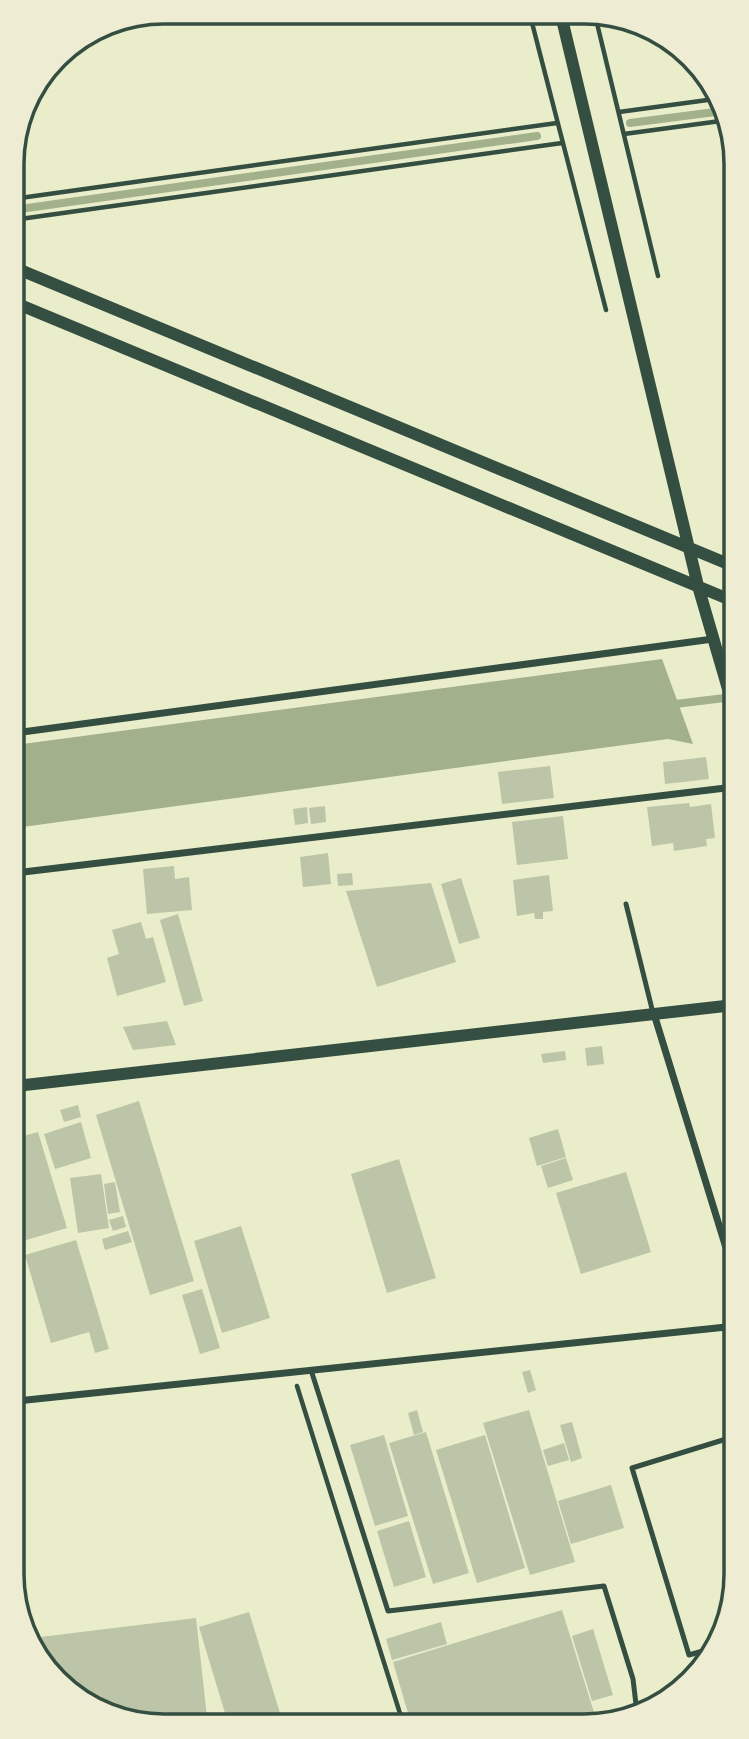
<svg xmlns="http://www.w3.org/2000/svg" width="749" height="1739" viewBox="0 0 749 1739" font-family="'IBM Plex Sans',sans-serif">
<style>
.water{fill:#a3b18a}
.lines{fill:none;stroke-linecap:round;stroke-linejoin:round}
.stream{stroke:#a3b18a;stroke-width:8}
.building{fill:#bcc5a7}
.path{stroke:#344e41;stroke-width:4.5}
.service{stroke:#344e41;stroke-width:5}
.minor{stroke:#344e41;stroke-width:7}
.tertiary{stroke:#344e41;stroke-width:12}
.rim{fill:none;stroke:#344e41;stroke-width:3.5}
</style>
<rect width="100%" height="100%" fill="#e9edc9"/>
<path class="water" d="M662,659L693,744L668,739L15,828V745Z"/>
<g class="lines">
<path class="stream" d="M630,123L723,111
M13,210L537,136
M667,705L733,697"/>
</g>
<path class="building" d="M706,757L709,779L665,784L663,762Z
M550,766L554,798L502,804L498,772Z
M689,803L690,807L711,804L715,838L706,839L707,846L674,851L673,843L652,846L647,807Z
M325,806L326,822L311,824L309,808Z
M307,807L308,823L295,825L293,809Z
M563,816L568,859L517,865L512,822Z
M328,853L331,884L303,887L300,857Z
M174,866L175,879L189,877L192,910L147,914L143,869Z
M352,873L353,885L338,886L337,874Z
M549,875L553,911L543,912V919H535L534,913L517,916L513,880Z
M461,878L480,938L459,944L441,884Z
M431,883L456,962L377,987L346,891Z
M178,914L203,1001L184,1006L160,920Z
M141,922L146,939L153,937L166,982L117,996L107,958L119,954L112,930Z
M167,1021L176,1045L133,1050L123,1027Z
M602,1046L604,1064L587,1066L585,1048Z
M565,1051L566,1060L543,1063L541,1054Z
M139,1101L194,1281L150,1295L96,1115Z
M78,1105L81,1117L64,1122L60,1110Z
M81,1122L91,1158L55,1169L44,1134Z
M558,1129L566,1157L537,1166L529,1138Z
M38,1132L67,1228L23,1241L16,1219V1138Z
M566,1158L573,1180L548,1188L541,1166Z
M399,1159L436,1278L387,1293L351,1174Z
M626,1172L651,1252L581,1274L556,1193Z
M101,1174L109,1228L78,1233L70,1178Z
M115,1182L120,1212L108,1214L104,1184Z
M123,1216L126,1227L113,1231L109,1220Z
M241,1226L270,1318L222,1333L194,1241Z
M128,1231L132,1242L105,1250L102,1239Z
M76,1240L109,1349L95,1353L89,1332L51,1343L25,1255Z
M202,1289L220,1348L200,1354L182,1295Z
M530,1370L536,1390L528,1393L522,1372Z
M417,1410L423,1432L414,1435L408,1413Z
M529,1410L575,1562L530,1575L483,1423Z
M572,1422L582,1458L571,1462L560,1425Z
M426,1432L469,1573L433,1584L389,1443Z
M384,1435L408,1516L375,1526L350,1445Z
M485,1435L525,1568L477,1583L436,1450Z
M564,1443L569,1460L548,1466L543,1450Z
M611,1485L624,1528L571,1544L558,1501Z
M409,1521L426,1577L394,1587L377,1531Z
M562,1610L597,1722L411,1723L393,1662Z
M249,1612L283,1723H228L199,1627Z
M196,1618L207,1717L216,1715L217,1723L135,1724L64,1689L32,1638Z
M441,1622L447,1644L392,1660L386,1639Z
M593,1629L613,1695L592,1701L572,1636Z"/>
<g class="lines">
<path class="path" d="M530,15L606,310
M595,15L658,276
M619,112L715,99
M624,134L728,120
M13,199L557,123
M13,220L562,143
M297,1386L403,1723"/>
<path class="service" d="M626,904L653,1013
M311,1370L388,1611L604,1586L633,1679L637,1713
M713,1648L689,1655L632,1468L736,1436"/>
<path class="minor" d="M15,733L713,639
M15,873L734,787
M654,1014L735,1277
M17,1401L736,1326"/>
<path class="tertiary" d="M561,15L698,586L733,706
M13,267L733,566
M13,302L733,601
M16,1086L734,1005"/>
</g>
<path d="M0 0H749V1739H0ZM164 24H584A140 140 0 0 1 724 164V1574A140 140 0 0 1 584 1714H164A140 140 0 0 1 24 1574V164A140 140 0 0 1 164 24Z" fill="#eeecd3" fill-rule="evenodd"/>
<path class="rim" d="M164 24H584A140 140 0 0 1 724 164V1574A140 140 0 0 1 584 1714H164A140 140 0 0 1 24 1574V164A140 140 0 0 1 164 24Z"/>
</svg>
